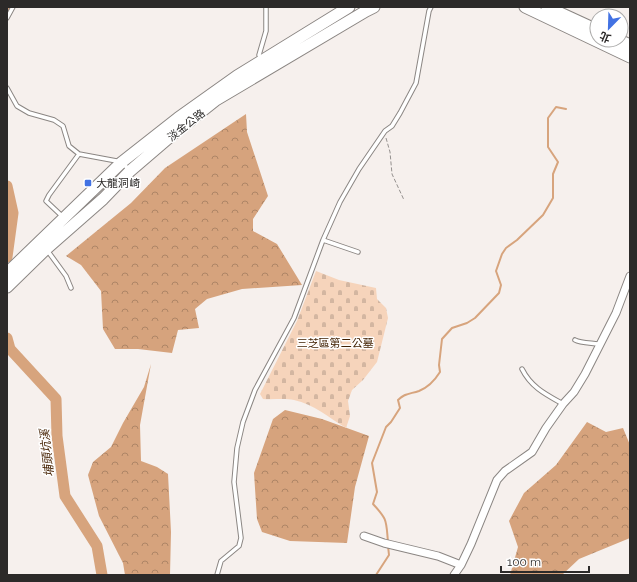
<svg xmlns="http://www.w3.org/2000/svg" width="637" height="582" viewBox="0 0 637 582" font-family="Raleway,'Noto Sans TC',sans-serif">
<style>
.forest{fill:url(#forest-crowns)}
.cemetery{fill:url(#cemetery-stones)}
.lines{fill:none;stroke-linecap:round;stroke-linejoin:round}
.stream{stroke:#d7a47d;stroke-width:2}
.river{stroke:#d7a47d;stroke-width:11}
.service-casing{stroke:#8b8683;stroke-width:5.5}
.minor-casing{stroke:#8b8683;stroke-width:9}
.primary-casing{stroke:#8b8683;stroke-width:13}
.path{stroke:#95918f;stroke-width:1;stroke-dasharray:4 2;stroke-linecap:butt}
.service{stroke:#fff;stroke-width:3.5}
.minor{stroke:#fff;stroke-width:7}
.primary{stroke:#fff;stroke-width:11}
.poi-dot{fill:#4272e3;stroke:#fff;stroke-width:1.5}
.labels{text-anchor:middle;stroke-width:3;stroke-linejoin:round;paint-order:stroke}
.street-label{font-size:11px;fill:#2c2a29;stroke:#fff}
.poi-label{font-size:11px;fill:#2c2a29;stroke:#fff;text-anchor:start}
.park-label{font-size:11px;fill:#412001;stroke:#fff}
.water-label{font-size:12px;font-style:italic;fill:#4c2a0c;stroke:#fff}
</style>
<defs>
<pattern id="forest-crowns" width="20" height="18" patternUnits="userSpaceOnUse"><rect width="20" height="18" fill="#d6a37d"/><path d="M2 6a3 3 0 1 1 6 0M12 15a3 3 0 1 1 6 0" fill="none" stroke="#ae8566"/></pattern>
<pattern id="cemetery-stones" width="16" height="16" patternUnits="userSpaceOnUse"><rect width="16" height="16" fill="#f6d4bb"/><path d="M2 7V4a2 2 0 0 1 4 0v3zM10 15v-3a2 2 0 0 1 4 0v3z" fill="#d3b6a1"/></pattern>
</defs>
<rect width="100%" height="100%" fill="#f6f0ed"/>
<path class="forest" d="M246,114L247,132L268,196L253,219V231L277,244L302,285L242,289L207,299L195,309L199,328L178,330L172,353L138,349H115L103,329L101,291L81,265L66,256L131,203L165,168Z
M151,364L140,425L141,461L157,467L168,474L171,532L170,575H125L123,563L99,516L88,475L93,462L111,447L123,423L144,387Z
M285,410L322,419L369,436L355,487L347,543L290,541L262,532L257,519L254,473L273,419Z
M587,422L606,432L623,428L630,445V538L579,559L562,575H510L518,547L509,521L524,493L556,465Z"/>
<path class="cemetery" d="M316,271L339,280L376,288L377,299L386,308L388,318L377,362L363,380L352,390L348,401L350,416L346,428C329,418 314,404 294,400C284,398 273,400 263,399L260,394L297,321Z"/>
<g class="lines">
<path class="stream" d="M388,542C386,521 388,520 373,504L377,492L372,463L386,427L391,422L400,408L398,400C405,393 410,394 419,391C429,387 435,380 440,372L439,365L442,339L452,328L467,323L475,318L499,293L501,285L496,271L502,254L506,248L517,240L543,215L553,198V174L558,162L548,147V118L556,107L566,109
M376,575L389,555L388,546"/>
<path class="river" d="M7,10L8,7
M7,186L13,213L7,257
M7,338L10,349L56,399L57,436L65,496L97,546L102,575"/>
<g class="service-casing">
<path id="service" d="M7,18L13,7
M261,59L259,55L266,31V7
M7,88L17,106L29,113L54,120L63,126L69,146L79,154L122,162L129,170
M63,217L46,201L49,195L79,154
M323,240L358,252
M47,250L66,276L71,288
M575,340C580,343 592,343 598,344
M522,369C531,387 545,394 563,404
M217,575L221,561L239,546L241,538L234,482L237,448L243,422L255,390L294,318L323,240L340,202L359,169L385,131L392,126L400,113L416,83L429,11L431,7"/>
</g>
<g class="minor-casing">
<path id="minor" d="M364,536L384,543L438,556L461,565
M454,575L461,565L471,544L497,480L505,471L532,452L546,428L563,404L574,392L585,374L616,313L630,276"/>
</g>
<g class="primary-casing">
<path id="primary" d="M525,7L630,57
M547,7L597,30
M619,40L630,45
M7,273L122,162L178,118L237,76L349,7
M7,287L46,249L103,199L130,171L172,135L216,100L366,11L374,7"/>
</g>
<path class="path" d="M386,138L390,152L392,174L404,200"/>
<use href="#service" class="service"/>
<use href="#minor" class="minor"/>
<use href="#primary" class="primary"/>
</g>
<rect class="poi-dot" x="84" y="179" width="8" height="8" rx="2"/>
<g class="labels">
<g class="street-label">
<text transform="translate(186 125) rotate(-38)" y="4">淡金公路</text>
</g>
<g class="poi-label">
<text x="96" y="187">大龍洞崎</text>
</g>
<g class="park-label">
<text x="335" y="347">三芝區第二公墓</text>
</g>
<g class="water-label">
<text transform="translate(47 453) rotate(-96)" y="4">埔頭坑溪</text>
</g>
</g>
<rect width="637" height="582" fill="none" stroke="#2c2a29" stroke-width="16"/>
<g transform="translate(609 28) rotate(203)"><circle r="19" fill="#ffffff" stroke="#abaaa9"/>
<path d="M0-3L7 15L0 10L-7 15Z" fill="#4272e3"/>
<text y="-6" font-size="11" font-weight="bold" text-anchor="middle" fill="#2c2a29">北</text>
</g>
<path d="M501 566v6h88v-6" fill="none" stroke="#2c2a29" stroke-width="2"/>
<text x="507" y="566" font-size="12" fill="#2c2a29" stroke="#ffffff" stroke-width="3" paint-order="stroke">100 m</text>
</svg>
